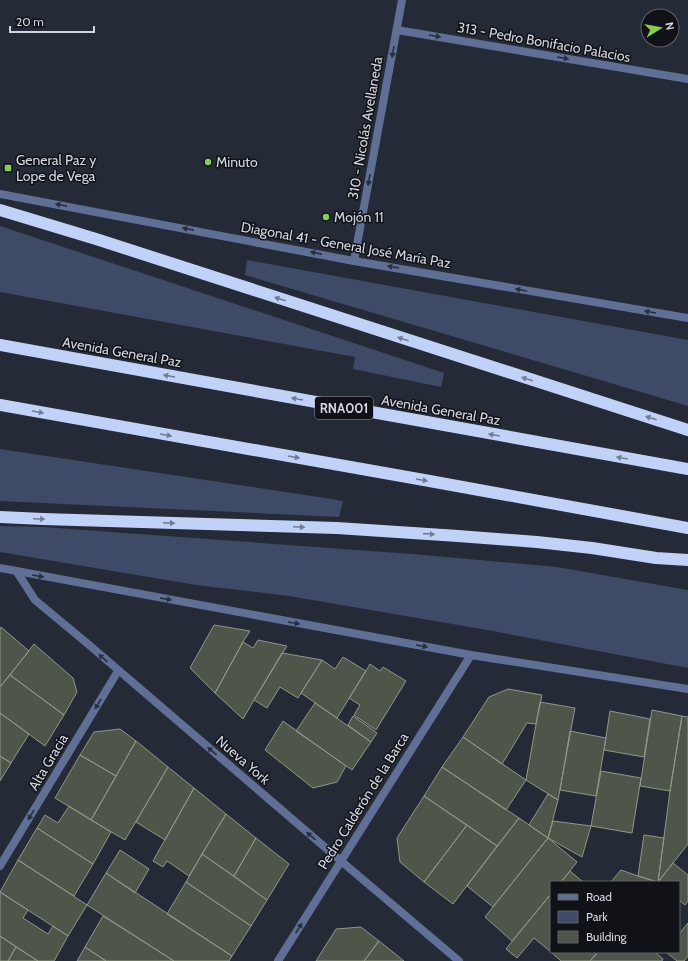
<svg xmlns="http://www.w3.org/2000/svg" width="688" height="961" viewBox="0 0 688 961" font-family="Cabin,sans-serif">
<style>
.green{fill:#3e4a66}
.building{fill:#4e5649;stroke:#8f9889}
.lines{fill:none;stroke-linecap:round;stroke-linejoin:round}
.minor{stroke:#5f6f95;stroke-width:8}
.tertiary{stroke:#5f6f95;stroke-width:8}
.motorway{stroke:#c1d2f8;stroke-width:12}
.oneway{fill:#282e3e}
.oneway2{fill:#717c93}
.poi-dot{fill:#86cf4b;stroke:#101218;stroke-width:1.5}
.labels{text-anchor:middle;stroke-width:3;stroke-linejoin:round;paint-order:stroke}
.shield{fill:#101218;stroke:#989aa2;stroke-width:1}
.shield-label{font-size:13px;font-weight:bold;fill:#d2d5dd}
.street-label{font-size:14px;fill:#d2d5dd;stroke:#101218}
.poi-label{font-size:14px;fill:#d2d5dd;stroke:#101218;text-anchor:start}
</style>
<rect width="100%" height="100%" fill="#242a36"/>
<path class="green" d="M0,226L444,373L441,387L353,369L355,357L0,292Z
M247,260L688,340V406L245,275Z
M0,449L332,499L343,501L339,517L0,501Z
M0,526L43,527L412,554L557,567L688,590V668L487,630L289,596L196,585L0,552Z"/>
<path class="building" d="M214,625L250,631L243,642L215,693L190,668Z
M1,627L29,651L0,687V629Z
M258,640L287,646L254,700L243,719L215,693L243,642L253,648Z
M34,644L73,678L77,692L64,715L10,675Z
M282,653L322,660L298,698L280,687L267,708L254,700Z
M343,657L366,671L337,718L301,693L322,660L335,669Z
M370,664L380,671L383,667L406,681L376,730L354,715L360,705L349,698Z
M10,675L64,715L45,746L0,713V687Z
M508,689L542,695L536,724L527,723L502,764L463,737L489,697Z
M540,702L575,708L558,800L526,780Z
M315,703L371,742L352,770L296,731Z
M652,710L682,716L670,791L640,786Z
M610,711L650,719L644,757L604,750Z
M0,713L29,734L11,763L0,756Z
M353,716L377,733L371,742L348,725Z
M682,716L688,717V844L658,882L670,791Z
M283,721L346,766L337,782L313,788L265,750Z
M120,729L136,741L116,776L80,755L94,732Z
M570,731L606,738L596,796L560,790Z
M463,737L526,780L506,810L442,767Z
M136,741L168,767L125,840L91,820Z
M80,755L116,776L91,820L55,798Z
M0,756L11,763L0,781Z
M168,767L194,788L165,840L136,822Z
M442,767L519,818L497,846L424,796Z
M601,771L641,778L632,833L591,826Z
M194,788L226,814L189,876L167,861L163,867L153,861Z
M548,794L558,800L548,838L529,825Z
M424,796L467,825L424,882L400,862L397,838Z
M69,806L111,832L93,864L37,828L45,815L58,823Z
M226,814L256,838L234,876L202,854Z
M519,818L548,838L493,907L467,886Z
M553,821L591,826L582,857L548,838Z
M467,825L497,846L453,904L424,882Z
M37,828L93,864L74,896L18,860Z
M644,835L664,838L658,882L638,876Z
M256,838L289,864L267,900L234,876Z
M548,838L577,862L561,882H551V894L512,941L485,917Z
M120,850L149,869L135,893L106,873Z
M202,854L267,900L251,926L186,882Z
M18,860L87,905L68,936L0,892Z
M673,863L688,875V901L685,905L679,900V882H658Z
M621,870L638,876L657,882H611Z
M570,871L583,882H561Z
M106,873L232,956L229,961H174L87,905Z
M186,882L251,926L232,956L167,914Z
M0,892L28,910L23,918L48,934L53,926L68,936L54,961H38L0,936Z
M551,894V952L534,938L517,958L506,949Z
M103,916L174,961H106L85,947Z
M688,923V956L684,961H677L666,952H679V934Z
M361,927L379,941L364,961H316L336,929Z
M0,936L16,947L8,961H0Z
M379,941L404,961H364Z
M16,947L38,961H8Z
M85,947L106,961H77Z
M551,952H598L590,961H561Z
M598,952H655L663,959L662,961H590Z"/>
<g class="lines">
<path class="minor" d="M397,30L688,79
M354,261L402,0
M17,572L35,600L88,644L341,861L459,961
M0,866L118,671
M278,961L471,655"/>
<path class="tertiary" d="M0,194L354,261L688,318
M0,568L471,655L688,689"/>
<path class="motorway" d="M0,210L96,239L688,430
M0,345L688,469
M0,405L424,480L688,528
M0,517L43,519L337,528L458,536L537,542L592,548L656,558L688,560"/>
</g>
<defs><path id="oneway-solid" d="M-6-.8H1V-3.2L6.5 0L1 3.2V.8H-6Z"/></defs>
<g class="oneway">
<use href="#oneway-solid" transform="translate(435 36) rotate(10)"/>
<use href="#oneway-solid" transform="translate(393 52) rotate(100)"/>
<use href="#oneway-solid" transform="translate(563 58) rotate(10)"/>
<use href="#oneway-solid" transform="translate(369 180) rotate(100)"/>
<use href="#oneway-solid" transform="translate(61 205) rotate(-169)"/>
<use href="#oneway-solid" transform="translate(188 229) rotate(-169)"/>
<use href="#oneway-solid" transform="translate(316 253) rotate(-169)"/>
<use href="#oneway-solid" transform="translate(393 267) rotate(-170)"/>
<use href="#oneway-solid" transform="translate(521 290) rotate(-170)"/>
<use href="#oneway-solid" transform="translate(650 312) rotate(-170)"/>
<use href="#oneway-solid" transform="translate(38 576) rotate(10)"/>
<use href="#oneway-solid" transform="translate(166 599) rotate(10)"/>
<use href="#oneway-solid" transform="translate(294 623) rotate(10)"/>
<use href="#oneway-solid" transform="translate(422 646) rotate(10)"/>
<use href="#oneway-solid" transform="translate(103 658) rotate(-139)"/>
<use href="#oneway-solid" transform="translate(98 704) rotate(121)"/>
<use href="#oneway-solid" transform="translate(212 751) rotate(-139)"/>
<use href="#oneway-solid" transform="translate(31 815) rotate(121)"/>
<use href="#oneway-solid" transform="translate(311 836) rotate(-139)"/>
<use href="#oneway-solid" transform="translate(299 928) rotate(-58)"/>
</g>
<g class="oneway2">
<use href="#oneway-solid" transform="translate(280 299) rotate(-162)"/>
<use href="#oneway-solid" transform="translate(403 339) rotate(-162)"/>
<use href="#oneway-solid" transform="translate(169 376) rotate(-170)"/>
<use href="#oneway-solid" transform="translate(527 379) rotate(-162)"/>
<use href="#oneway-solid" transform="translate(297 399) rotate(-170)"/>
<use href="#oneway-solid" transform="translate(38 412) rotate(10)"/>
<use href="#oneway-solid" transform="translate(651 418) rotate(-162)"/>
<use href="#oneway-solid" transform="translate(166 435) rotate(10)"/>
<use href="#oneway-solid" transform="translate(494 435) rotate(-170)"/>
<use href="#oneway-solid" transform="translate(294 457) rotate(10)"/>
<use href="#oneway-solid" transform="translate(622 458) rotate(-170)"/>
<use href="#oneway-solid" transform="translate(422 480) rotate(10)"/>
<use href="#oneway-solid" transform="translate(39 519) rotate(3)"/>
<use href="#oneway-solid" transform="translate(169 523) rotate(2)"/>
<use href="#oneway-solid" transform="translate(299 527) rotate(2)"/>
<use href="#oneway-solid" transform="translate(429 534) rotate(4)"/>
</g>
<g class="poi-dot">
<circle cx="208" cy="162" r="4"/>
<rect x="4" y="164" width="8" height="8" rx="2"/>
<circle cx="326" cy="217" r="4"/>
</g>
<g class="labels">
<rect class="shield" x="315" y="397" width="58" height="22" rx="3"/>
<g class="shield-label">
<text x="344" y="413">RNA001</text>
</g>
<g class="street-label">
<text transform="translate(544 42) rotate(10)" y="5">313 - Pedro Bonifacio Palacios</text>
<text transform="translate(365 128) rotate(-80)" y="5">310 - Nicolás Avellaneda</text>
<text transform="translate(346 245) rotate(10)" y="5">Diagonal 41 - General José María Paz</text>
<text transform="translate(122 352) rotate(10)" y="5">Avenida General Paz</text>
<text transform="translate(441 410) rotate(10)" y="5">Avenida General Paz</text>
<text transform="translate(243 760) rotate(41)" y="5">Nueva York</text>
<text transform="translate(48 762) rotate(-59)" y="5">Alta Gracia</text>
<text transform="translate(363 801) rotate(-58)" y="5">Pedro Calderón de la Barca</text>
</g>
<g class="poi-label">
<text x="16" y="165">General Paz y<tspan x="16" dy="16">Lope de Vega</tspan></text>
<text x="216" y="167">Minuto</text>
<text x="334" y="222">Mojón 11</text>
</g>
</g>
<rect x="550" y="881" width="130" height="72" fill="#101218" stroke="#5e6067"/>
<rect x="558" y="894" width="20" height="6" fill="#5f6f95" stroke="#5e6067"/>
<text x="586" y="901" font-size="12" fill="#d2d5dd">Road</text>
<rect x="558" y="911" width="20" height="12" fill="#3e4a66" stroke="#5e6067"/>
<text x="586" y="921" font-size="12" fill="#d2d5dd">Park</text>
<rect x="558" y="931" width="20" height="12" fill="#4e5649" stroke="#5e6067"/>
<text x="586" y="941" font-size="12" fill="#d2d5dd">Building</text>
<g transform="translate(660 28) rotate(79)"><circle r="19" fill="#101218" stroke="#5e6067"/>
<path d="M0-3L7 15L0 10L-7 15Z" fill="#86cf4b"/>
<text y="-6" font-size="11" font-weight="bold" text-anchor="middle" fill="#d2d5dd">N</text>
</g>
<path d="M10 26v6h84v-6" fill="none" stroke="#d2d5dd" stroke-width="2"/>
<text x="16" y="26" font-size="12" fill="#d2d5dd" stroke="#101218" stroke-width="3" paint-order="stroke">20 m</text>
</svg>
